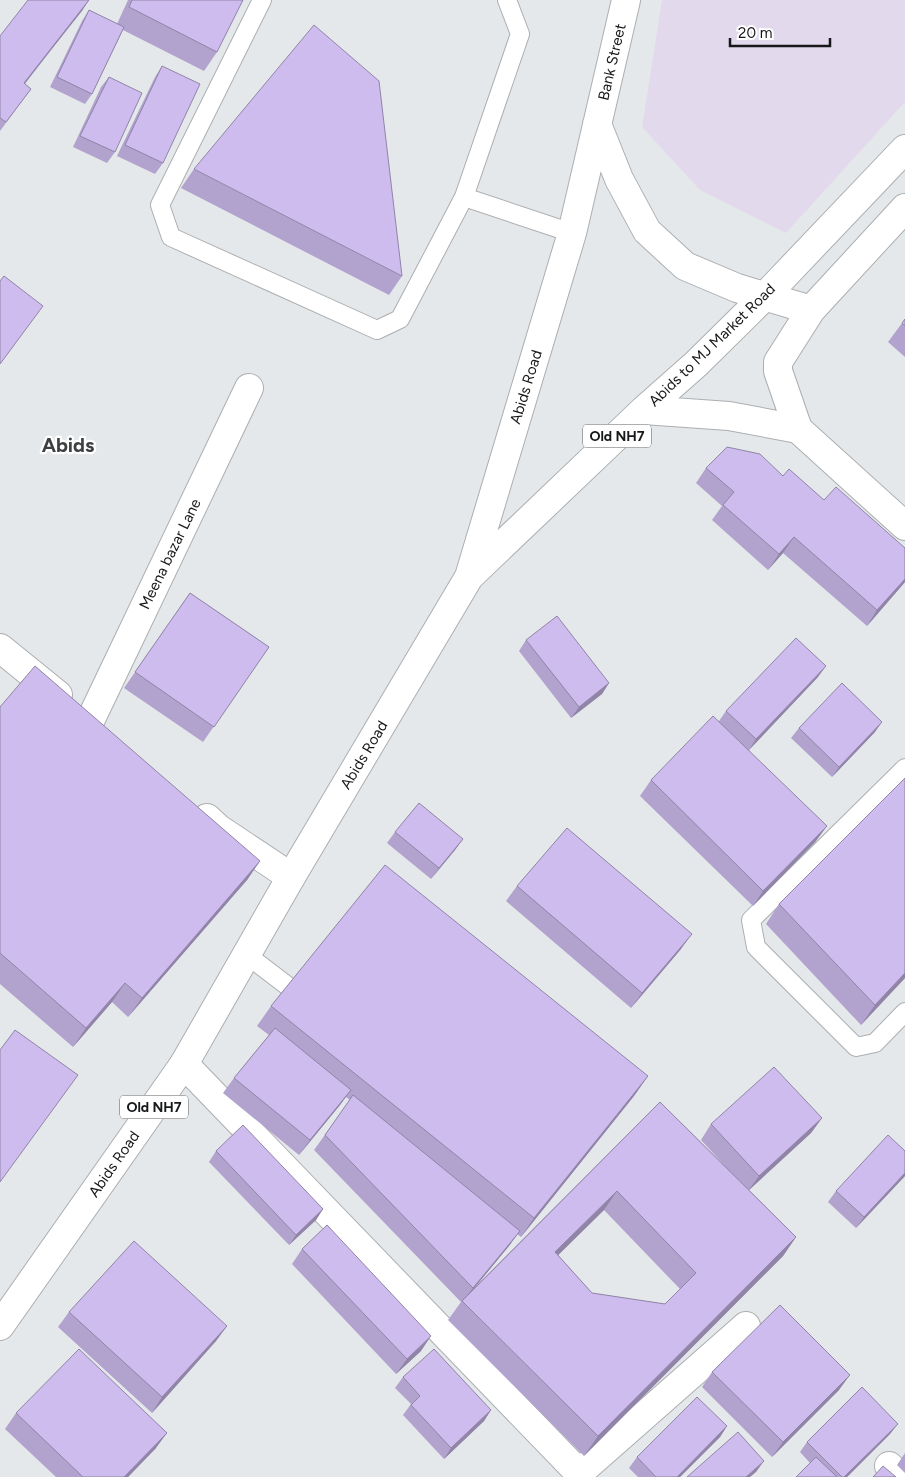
<svg xmlns="http://www.w3.org/2000/svg" width="905" height="1477" viewBox="0 0 905 1477" font-family="Figtree,sans-serif">
<style>
.commercial{fill:#e3d9ed}
.lines{fill:none;stroke-linecap:round;stroke-linejoin:round}
.lane-casing{stroke:#acaeb0;stroke-width:20}
.street-casing{stroke:#acaeb0;stroke-width:30}
.secondary-casing{stroke:#acaeb0;stroke-width:30}
.primary-casing{stroke:#acaeb0;stroke-width:30}
.lane{stroke:#fff;stroke-width:18}
.street{stroke:#fff;stroke-width:28}
.secondary{stroke:#fff;stroke-width:28}
.primary{stroke:#fff;stroke-width:28}
.wall{fill:#b1a2ce;fill-rule:evenodd}
.shaded-wall{fill:#9084a7}
.building{fill:#cebcef;stroke:#9084a7;fill-rule:evenodd}
.labels{text-anchor:middle;stroke-width:4.5;stroke-linejoin:round;paint-order:stroke}
.shield{fill:#fff;stroke:#5d5d5e;stroke-width:1}
.shield-label{font-size:14px;font-weight:bold;fill:#171819}
.street-label{font-size:15px;fill:#171819;stroke:#fff}
.district-label{font-size:20px;font-weight:bold;fill:#3d3f40;stroke:#fff}
</style>
<rect width="100%" height="100%" fill="#e5e8ea"/>
<path class="commercial" d="M662,0H905V102L786,233L700,190L642,127Z"/>
<g class="lines">
<g class="lane-casing">
<path id="lane" d="M262,0L160,205L171,237L377,330L400,319L464,197
M507,0L520,34L464,197L572,233
M905,768L751,920L756,947L856,1047L875,1043L905,1012
M247,955L306,1000"/>
</g>
<g class="street-casing">
<path id="street" d="M90,721L249,388
M184,1064L579,1473L746,1326
M889,1466L900,1477"/>
</g>
<g class="secondary-casing">
<path id="secondary" d="M798,429L905,526
M0,648L58,695
M207,818L219,829L291,877"/>
</g>
<g class="primary-casing">
<path id="primary" d="M597,124L619,179L647,231L685,266L737,288L811,310
M644,410L729,416L798,429L778,371V362L811,310L905,208
M470,576L644,410L696,364L765,296L905,149
M0,1326L184,1064L291,877L469,577L572,233L626,0"/>
</g>
<use href="#lane" class="lane"/>
<use href="#street" class="street"/>
<use href="#secondary" class="secondary"/>
<use href="#primary" class="primary"/>
</g>
<path class="wall" d="M89,0L25,84L31,89L0,131V36Z
M128,0H243L217,52L204,71L123,30L92,94L85,104L50,87L82,21L89,10L117,24Z
M162,66L163,163L155,174L117,156L155,77Z
M109,77L115,152L107,163L73,147L101,87Z
M194,169L402,276L389,295L181,188Z
M905,319V357L888,342Z
M706,468L783,476L824,500L905,548V582L867,626L783,553L768,570L712,520L722,506L696,483Z
M190,593L269,647L203,742L124,688Z
M526,640L609,683L602,694L571,718L519,651Z
M818,677L749,750L816,841L753,906L640,796L651,780L719,721L726,711Z
M0,707L260,861L247,880L128,1017L112,1002L73,1047L0,984Z
M799,728L875,732L832,777L791,738Z
M905,778V978L861,1025L766,924L779,904Z
M395,832L463,839L455,850L431,879L387,843Z
M517,886L681,949L631,1008L506,901Z
M271,1006L648,1076L634,1096L521,1237L517,1234L509,1246L476,1286L660,1102L726,1167L701,1140L711,1124L822,1118L811,1133L749,1190L796,1237L783,1256L584,1456L448,1320L461,1302L314,1150L350,1100L346,1097L340,1105L299,1155L223,1093L234,1078L269,1035L257,1026ZM604,1210L680,1289L665,1304L592,1293L558,1255Z
M216,1151L323,1209L316,1220L289,1245L209,1162Z
M905,1151V1176L856,1228L828,1202L836,1191Z
M302,1249L421,1351L396,1374L292,1264Z
M69,1312L227,1326L216,1341L152,1413L58,1327Z
M712,1372L839,1390L772,1457L702,1387Z
M403,1377L491,1410L484,1421L444,1459L403,1415L411,1404L395,1388Z
M16,1413L156,1448L128,1477H56L5,1429Z
M727,1426L720,1437L680,1477H638L629,1468L637,1457Z
M890,1434L847,1477H796L810,1463L800,1452L807,1442Z
M905,1453V1473L897,1465Z"/>
<path class="shaded-wall" d="M89,0L82,11L13,98L24,83Z
M794,537L783,553L768,570L779,554Z
M905,579V582L867,626L877,610Z
M826,666L818,677L749,750L756,739Z
M609,683L602,694L571,718L579,707Z
M882,722L875,732L832,777L839,767Z
M827,826L816,841L753,906L763,891Z
M463,839L455,850L431,879L439,868Z
M260,861L247,880L128,1017L142,998Z
M692,934L681,949L631,1008L642,993Z
M905,973V978L861,1025L875,1005Z
M125,983L112,1002L73,1047L86,1028Z
M648,1076L634,1096L521,1237L534,1218Z
M351,1090L340,1105L299,1155L310,1140Z
M822,1118L811,1133L748,1191L759,1176Z
M905,1173V1176L856,1228L864,1217Z
M617,1191L604,1210L542,1271L555,1252Z
M323,1209L316,1220L289,1245L296,1235Z
M520,1231L509,1246L462,1303L473,1288Z
M796,1237L783,1256L584,1456L598,1436Z
M227,1326L216,1341L152,1413L162,1397Z
M431,1336L421,1351L396,1374L407,1359Z
M850,1375L839,1390L772,1457L783,1442Z
M491,1410L484,1421L444,1459L451,1448Z
M898,1424L890,1434L847,1477H844Z
M727,1426L720,1437L680,1477H677Z
M167,1433L156,1448L128,1477H124Z
M764,1461L756,1472L750,1477H746Z"/>
<path class="building" d="M28,0H89L24,83L31,89L6,122L0,118V36Z
M132,0H243L217,52L129,7Z
M89,10L124,27L92,94L57,77Z
M314,25L379,81L402,276L194,169Z
M162,66L200,84L163,163L125,145Z
M109,77L142,93L115,152L80,136Z
M4,276L43,306L0,364V281Z
M905,319V326L902,323Z
M727,447L760,454L783,476L789,469L824,500L836,487L905,548V579L877,610L794,537L779,554L723,505L734,492L706,468Z
M190,593L269,647L214,727L135,672Z
M557,616L609,683L579,707L526,640Z
M796,638L826,666L756,739L726,711Z
M35,666L260,861L142,998L125,983L86,1028L0,953V707Z
M842,683L882,722L839,767L799,728Z
M713,716L827,826L763,891L651,780Z
M905,778V973L875,1005L779,904Z
M419,803L463,839L439,868L395,832Z
M567,828L692,934L642,993L517,886Z
M385,865L648,1076L534,1218L271,1006Z
M275,1028L351,1090L310,1140L234,1078Z
M15,1030L78,1075L0,1182V1050Z
M774,1067L822,1118L759,1176L711,1124Z
M353,1095L520,1231L473,1288L325,1135Z
M660,1102L796,1237L598,1436L462,1301ZM617,1191L696,1273L665,1304L592,1293L555,1252Z
M243,1125L323,1209L296,1235L216,1151Z
M888,1135L905,1151V1173L864,1217L836,1191Z
M327,1225L431,1336L407,1359L302,1249Z
M134,1241L227,1326L162,1397L69,1312Z
M780,1305L850,1375L783,1442L712,1372Z
M79,1349L167,1433L124,1477H83L16,1413Z
M434,1349L491,1410L451,1448L411,1405L420,1396L403,1377Z
M862,1387L898,1424L844,1477H842L807,1442Z
M697,1397L727,1426L677,1477H656L637,1457Z
M738,1432L764,1461L746,1477H687Z
M816,1457L837,1477H796Z
M883,1466L896,1477H873Z"/>
<g class="labels">
<g class="shield">
<rect x="583" y="424.5" width="68" height="23" rx="4"/>
<rect x="120" y="1095.5" width="68" height="23" rx="4"/>
</g>
<g class="shield-label">
<text x="617" y="441">Old NH7</text>
<text x="154" y="1112">Old NH7</text>
</g>
<g class="street-label">
<text transform="translate(612 62) rotate(-77)" y="5">Bank Street</text>
<text transform="translate(712 345) rotate(-44)" y="5">Abids to MJ Market Road</text>
<text transform="translate(526 387) rotate(-73)" y="5">Abids Road</text>
<text transform="translate(170 554) rotate(-64)" y="5">Meena bazar Lane</text>
<text transform="translate(364 755) rotate(-59)" y="5">Abids Road</text>
<text transform="translate(114 1164) rotate(-55)" y="5">Abids Road</text>
</g>
<g class="district-label">
<text x="68" y="452">Abids</text>
</g>
</g>
<path d="M730 38v8h100v-8" fill="none" stroke="#171819" stroke-width="2.5"/>
<text x="738" y="38" font-size="15" fill="#171819" stroke="#ffffff" stroke-width="4" paint-order="stroke">20 m</text>
</svg>
